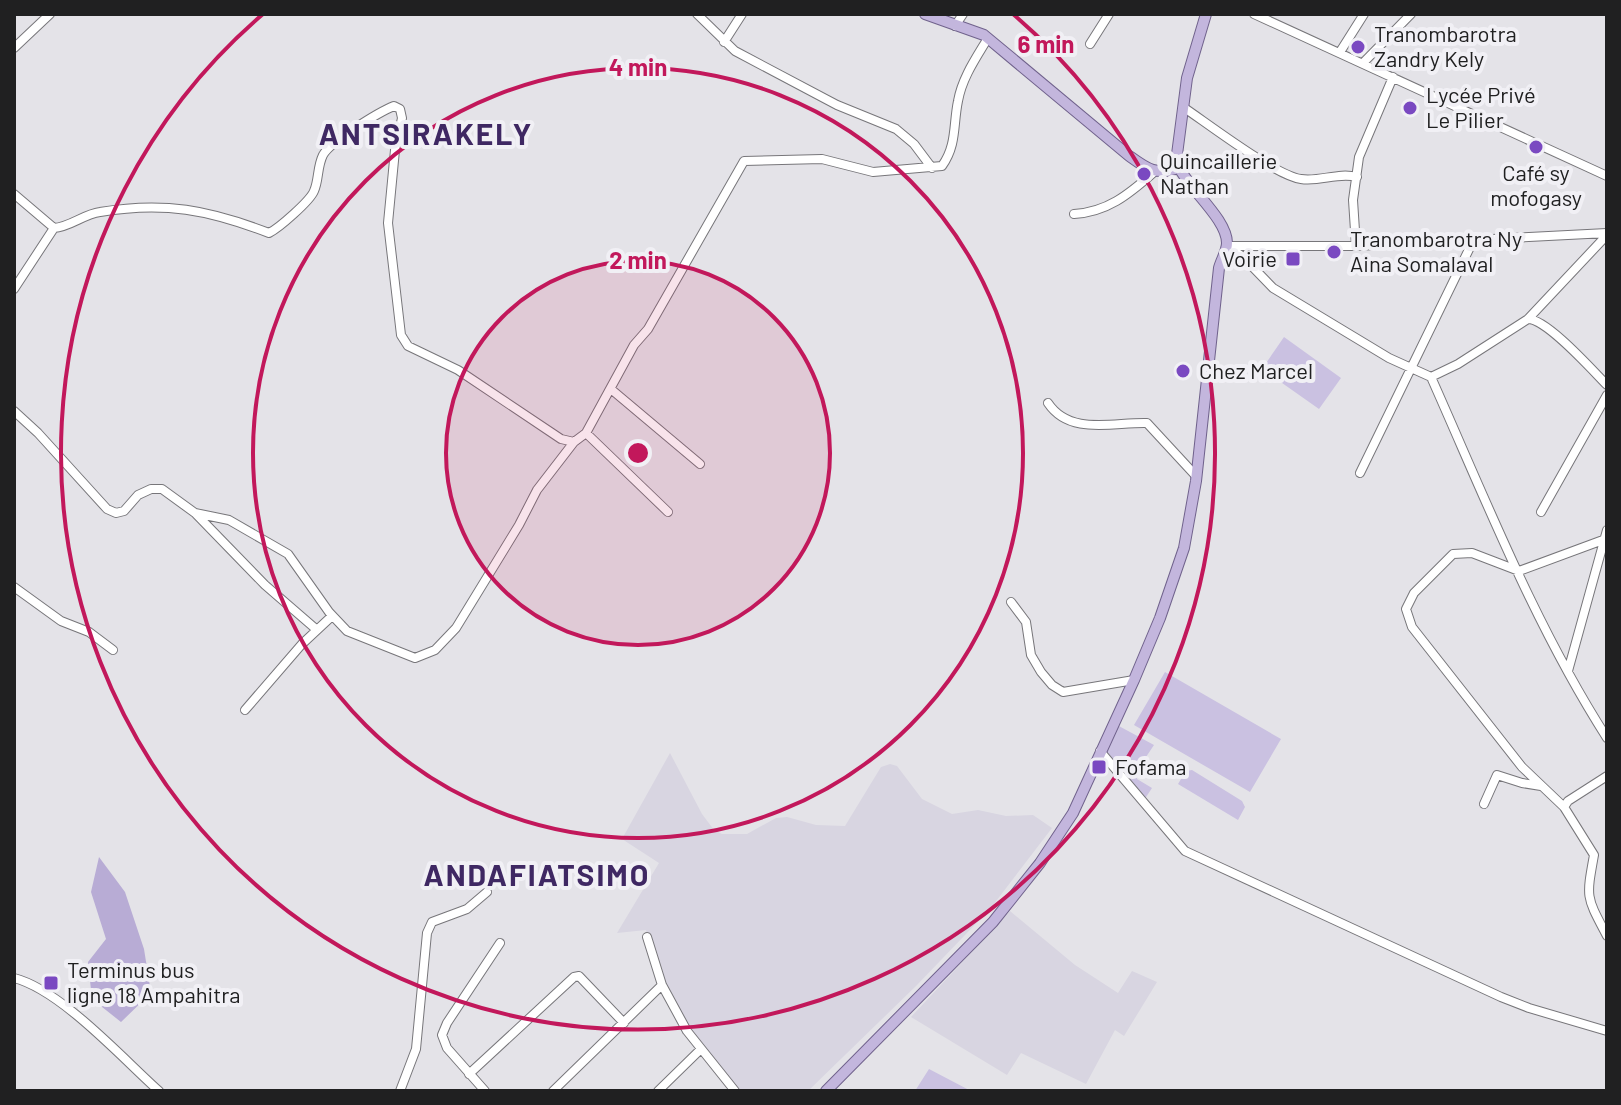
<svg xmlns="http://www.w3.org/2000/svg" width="1621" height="1105" viewBox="0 0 1621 1105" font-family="Barlow,sans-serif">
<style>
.built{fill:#d8d5e1}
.green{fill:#cac1e1}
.forest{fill:#b8acd5}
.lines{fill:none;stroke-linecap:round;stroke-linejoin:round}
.minor-casing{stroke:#77767a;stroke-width:10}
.major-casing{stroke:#70628c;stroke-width:12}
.minor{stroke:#fff;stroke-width:8}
.major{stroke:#c3b6dd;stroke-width:10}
.ring{fill:none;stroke:#c2185b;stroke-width:4}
.poi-dot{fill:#7a49c1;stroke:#f1f0f5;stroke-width:3}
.labels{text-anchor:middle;stroke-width:8;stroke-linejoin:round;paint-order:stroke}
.poi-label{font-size:22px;fill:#202021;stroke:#f1f0f5;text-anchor:start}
.district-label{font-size:30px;font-weight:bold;letter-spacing:2px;fill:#3f2863;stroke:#f1f0f5}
.centre{fill:#c2185b;stroke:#f1f0f5;stroke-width:4}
.ring-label{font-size:24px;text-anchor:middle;font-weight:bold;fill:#c2185b;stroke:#f1f0f5;stroke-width:8;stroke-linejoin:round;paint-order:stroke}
</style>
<rect width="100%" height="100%" fill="#e4e3e8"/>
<path class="built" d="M670,753L702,814L714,830L722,834H747L776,818L787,817L816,825L845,826L881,767L890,764L897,766L922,799L952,814L978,810L1006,816L1033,815L1052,828L990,909L916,986L808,1091H735L687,1031L662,985L646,930L617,933L659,863L622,839Z
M1010,911L1075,965L1118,993L1132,971L1157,982L1124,1036L1115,1030L1086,1084L1021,1053L1007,1075L911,1017Z"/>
<path class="green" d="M1284,337L1341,378L1319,409L1262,369Z
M1165,672L1281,739L1250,792L1134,725Z
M1117,725L1154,745L1136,772L1137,779L1152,788L1144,800L1105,752Z
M1192,770L1242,801L1245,807L1238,820L1178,784L1186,771Z
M929,1069L971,1091H915Z"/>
<path class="forest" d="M99,857L125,892L144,949L151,993L121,1022L92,999L88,962L106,939L91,892Z"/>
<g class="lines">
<g class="minor-casing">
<path id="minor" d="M697,14L735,51L837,105L896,129L914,144L932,168
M1254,14L1607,176
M955,26L963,14
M724,42L742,14
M1090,44L1109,14
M14,48L50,14
M1340,52L1364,14
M1363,63L1411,14
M1183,107C1207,123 1276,176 1301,179C1320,182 1338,172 1357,177
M14,194L54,228C70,227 84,214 100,212C164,201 209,210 269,233C279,228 310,201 314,191C319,180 317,167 323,155C330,142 379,112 394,106L400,109L402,118L395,150L388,223L401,335L408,346L458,370L561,439L574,442
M1074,214C1107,212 1128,195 1153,173
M1227,246L1242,256L1273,288L1389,358L1431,377L1458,364L1528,319L1607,235
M1228,246H1356L1607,233
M1356,246L1353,200L1359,157L1393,77
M14,289L54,228
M1528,319C1547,319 1593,371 1607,385
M1431,377C1485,498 1535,626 1607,738
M612,390L700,464
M1048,403C1070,436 1113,422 1147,423L1196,476
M14,411L38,433L107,509L116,513L124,511L138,495L151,489H162L195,513L229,520L288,554L329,612L347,631L415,658L435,650L456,628L519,525L537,490L574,442L586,433L634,345L648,329L744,161L822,159L873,172L942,166C957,145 953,125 958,101C962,78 976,58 988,38
M586,433L668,512
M1360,473L1474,239
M1541,512L1607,395
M196,514L265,585L317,630
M1603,540L1519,571L1472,553L1453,554L1414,593L1406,609L1412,627L1522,767L1564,807L1594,855C1586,899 1586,896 1607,936
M14,587L61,621L89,632L113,650
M1011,602L1026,622L1031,655L1041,672L1052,685L1063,692L1134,680
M1568,671L1607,530
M245,710L302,644L332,616
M1100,751L1185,851L1501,997L1529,1008L1607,1031
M1484,804L1497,775L1522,783L1541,786
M1564,807L1568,801L1607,776
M647,937L662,985L687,1031L735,1091
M14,978C61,990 122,1058 159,1091
M469,1074L574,977L579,976L624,1023
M400,1091L416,1049L427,933L432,922L467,909L487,892
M485,1091L447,1048L442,1035L447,1023L500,943
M553,1091L662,985
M658,1091L701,1049"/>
</g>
<g class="major-casing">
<path id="major" d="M925,14L984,35L1128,155C1146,168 1155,176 1178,168
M826,1091L993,922L1040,863L1073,813L1134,680L1160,618L1184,548L1196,481L1219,268C1221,260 1227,251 1227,243C1227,218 1186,187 1176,162L1187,78L1206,14"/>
</g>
<use href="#minor" class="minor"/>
<use href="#major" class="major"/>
</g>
<circle cx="638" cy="453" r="192" fill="#c2185b" fill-opacity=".12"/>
<g class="ring">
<circle cx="638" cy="453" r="192"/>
<circle cx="638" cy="453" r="385"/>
<path d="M1013 14A577 577 0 1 1 263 14"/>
</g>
<g class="poi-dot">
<circle cx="1358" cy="47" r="8"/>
<circle cx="1410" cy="108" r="8"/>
<circle cx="1536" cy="147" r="8"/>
<circle cx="1144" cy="174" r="8"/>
<circle cx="1334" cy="252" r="8"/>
<rect x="1285" y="251" width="16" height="16" rx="4"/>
<circle cx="1183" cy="371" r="8"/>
<rect x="1091" y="759" width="16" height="16" rx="4"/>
<rect x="43" y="975" width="16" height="16" rx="4"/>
</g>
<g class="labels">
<g class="poi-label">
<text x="1374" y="42">Tranombarotra<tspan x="1374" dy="25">Zandry Kely</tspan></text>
<text x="1426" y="103">Lycée Privé<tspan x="1426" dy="25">Le Pilier</tspan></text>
<text x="1160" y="169">Quincaillerie<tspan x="1160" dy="25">Nathan</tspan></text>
<text x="1536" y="181" text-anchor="middle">Café sy<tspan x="1536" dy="25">mofogasy</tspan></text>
<text x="1350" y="247">Tranombarotra Ny<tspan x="1350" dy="25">Aina Somalaval</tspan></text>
<text x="1277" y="267" text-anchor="end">Voirie</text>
<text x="1199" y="379">Chez Marcel</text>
<text x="1115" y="775">Fofama</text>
<text x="67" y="978">Terminus bus<tspan x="67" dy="25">ligne 18 Ampahitra</tspan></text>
</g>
<g class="district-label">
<text x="426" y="145">ANTSIRAKELY</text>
<text x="537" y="886">ANDAFIATSIMO</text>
</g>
</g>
<circle cx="638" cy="453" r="12" class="centre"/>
<g class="ring-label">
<text x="1046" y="53">6 min</text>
<text x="638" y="76">4 min</text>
<text x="638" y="269">2 min</text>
</g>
<rect width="1621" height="1105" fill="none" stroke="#202021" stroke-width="32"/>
</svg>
